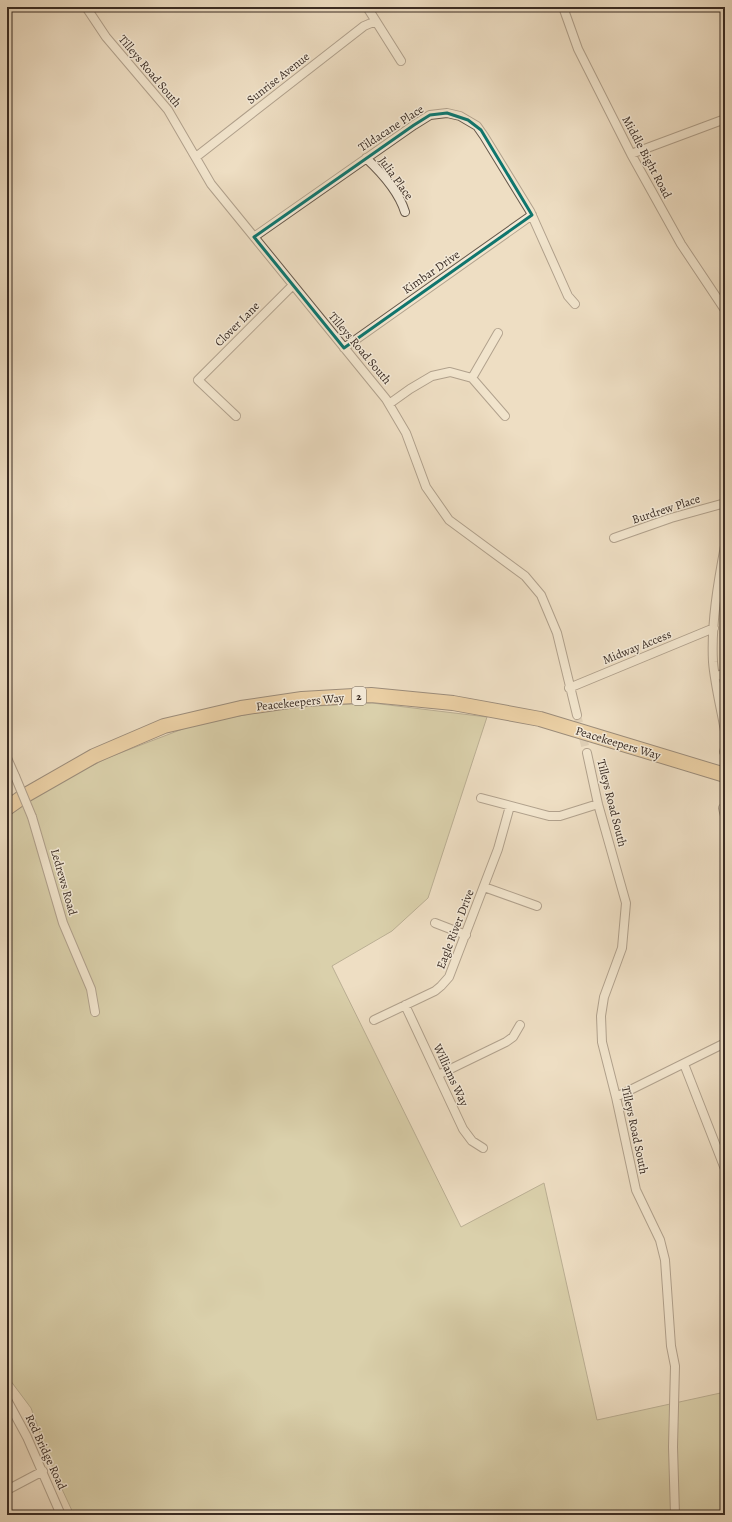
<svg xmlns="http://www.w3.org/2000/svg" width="732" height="1522" viewBox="0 0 732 1522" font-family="Alegreya,serif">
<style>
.green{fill:#c0bf8f;stroke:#7c7559}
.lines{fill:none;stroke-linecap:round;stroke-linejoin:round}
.minor-tunnel{stroke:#cabaa3;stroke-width:8;stroke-dasharray:8 4;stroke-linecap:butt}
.minor-casing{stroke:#66584b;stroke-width:10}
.motorway-casing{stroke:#392b23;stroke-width:16}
.minor{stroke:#f4ead8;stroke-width:8}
.motorway{stroke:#e7bf82;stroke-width:14}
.minor-bridge-casing{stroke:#66584b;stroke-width:10;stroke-linecap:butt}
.minor-bridge{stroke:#f4ead8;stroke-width:8}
.marked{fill:none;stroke:#0f766e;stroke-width:3;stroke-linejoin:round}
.labels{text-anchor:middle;stroke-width:3;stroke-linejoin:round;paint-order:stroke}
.shield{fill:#f4ead8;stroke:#716459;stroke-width:1}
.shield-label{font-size:11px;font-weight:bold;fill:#392b23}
.street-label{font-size:12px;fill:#392b23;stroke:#f4ead8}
</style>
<rect width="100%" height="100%" fill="#eedec3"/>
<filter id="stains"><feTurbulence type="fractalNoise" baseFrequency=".005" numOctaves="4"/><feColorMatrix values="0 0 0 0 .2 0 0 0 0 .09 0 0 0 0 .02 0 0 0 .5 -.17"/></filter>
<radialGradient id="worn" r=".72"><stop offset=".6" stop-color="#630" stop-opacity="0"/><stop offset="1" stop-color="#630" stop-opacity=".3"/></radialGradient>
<path class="green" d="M372,703L487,717L428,898L392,931L332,966L461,1227L544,1183L597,1420L725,1392V1515H74L55,1474L31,1408L7,1376V815L31,797L107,758L193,725L280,708Z"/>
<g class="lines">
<path class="minor-tunnel" d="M577,715L587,753"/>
<g class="minor-casing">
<path id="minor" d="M86,7L106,37L168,110L211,184L386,399L406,433L426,487L449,520L525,576L541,595L557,633L577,715
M367,7L401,61
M563,7L578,49L631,154L681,244L725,310
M631,154L725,119
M196,157L364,26L376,21
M366,158C382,173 399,192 405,212
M254,237L414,125L430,115L447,113L460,116L477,126L484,136L530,211L568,296L575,304
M344,348L532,215
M472,378L498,333
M389,404L410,389L432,376L450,372L472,378L505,416
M236,416L198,380L293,285
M614,538L671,518L725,503
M725,546C718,583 711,624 713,662C715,685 721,708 725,731
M715,677L725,673
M569,688L714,628
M724,752L725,748
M587,753L598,804L626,903L622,948L604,997L601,1016L602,1042L616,1097L636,1190L660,1240L665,1260L671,1346L675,1366L673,1447L675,1515
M7,758L15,776
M481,798L549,816H560L598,804
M723,808L725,816
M32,817L63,923L91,989L95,1012
M484,887L537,906
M435,923L466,935
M405,1005L463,1129L472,1141L483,1148
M374,1020L435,991L441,986L449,977L498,849L510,806
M684,1064L725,1169
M438,1075L506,1042L513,1037L520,1025
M616,1097L725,1043
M7,1400L27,1437L61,1515
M7,1490L43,1471"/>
</g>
<g class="motorway-casing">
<path id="motorway" d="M7,808L24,796L94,756L164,726L241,708L302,699L371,695L453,703L540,719L725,775"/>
</g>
<use href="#minor" class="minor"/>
<use href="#motorway" class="motorway"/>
<g class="minor-bridge-casing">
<path id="minor-bridge" d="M15,776L32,817"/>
</g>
<use href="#minor-bridge" class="minor-bridge"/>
</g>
<path d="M0 0H732V1522H0ZM447,113L468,120L481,130L532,215L344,348L254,237L414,125L430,115Z" fill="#eedec3" fill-opacity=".55" fill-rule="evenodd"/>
<path class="marked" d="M447,113L468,120L481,130L532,215L344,348L254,237L414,125L430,115Z"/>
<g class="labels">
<rect class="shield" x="352" y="687" width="14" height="18" rx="3"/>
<g class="shield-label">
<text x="359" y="700">2</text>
</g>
<g class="street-label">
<text transform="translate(150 71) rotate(50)" y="4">Tilleys Road South</text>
<text transform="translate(278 78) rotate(-38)" y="4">Sunrise Avenue</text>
<text transform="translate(391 128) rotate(-33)" y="4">Tildacane Place</text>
<text transform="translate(647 157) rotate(62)" y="4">Middle Bight Road</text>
<text transform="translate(396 178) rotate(54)" y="4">Julia Place</text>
<text transform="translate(431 272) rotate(-35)" y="4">Kimbar Drive</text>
<text transform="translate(237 324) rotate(-45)" y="4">Clover Lane</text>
<text transform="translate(360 348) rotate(50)" y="4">Tilleys Road South</text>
<text transform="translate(666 509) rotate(-18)" y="4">Burdrew Place</text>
<text transform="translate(637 647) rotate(-22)" y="4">Midway Access</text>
<text transform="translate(300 702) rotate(-6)" y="4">Peacekeepers Way</text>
<text transform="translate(618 743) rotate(17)" y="4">Peacekeepers Way</text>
<text transform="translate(612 803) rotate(76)" y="4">Tilleys Road South</text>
<text transform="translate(64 882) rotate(74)" y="4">Ledrews Road</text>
<text transform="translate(455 929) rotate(-69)" y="4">Eagle River Drive</text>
<text transform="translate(451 1075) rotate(65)" y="4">Williams Way</text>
<text transform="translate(635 1130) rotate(78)" y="4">Tilleys Road South</text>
<text transform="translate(46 1452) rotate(65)" y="4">Red Bridge Road</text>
</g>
</g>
<rect width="732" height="1522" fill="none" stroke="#eedec3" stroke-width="24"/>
<rect x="8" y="8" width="716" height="1506" fill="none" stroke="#392b23" stroke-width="2"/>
<rect x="12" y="12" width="708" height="1498" fill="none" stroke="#392b23"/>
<rect width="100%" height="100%" filter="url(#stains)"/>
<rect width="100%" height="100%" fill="url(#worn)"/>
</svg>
